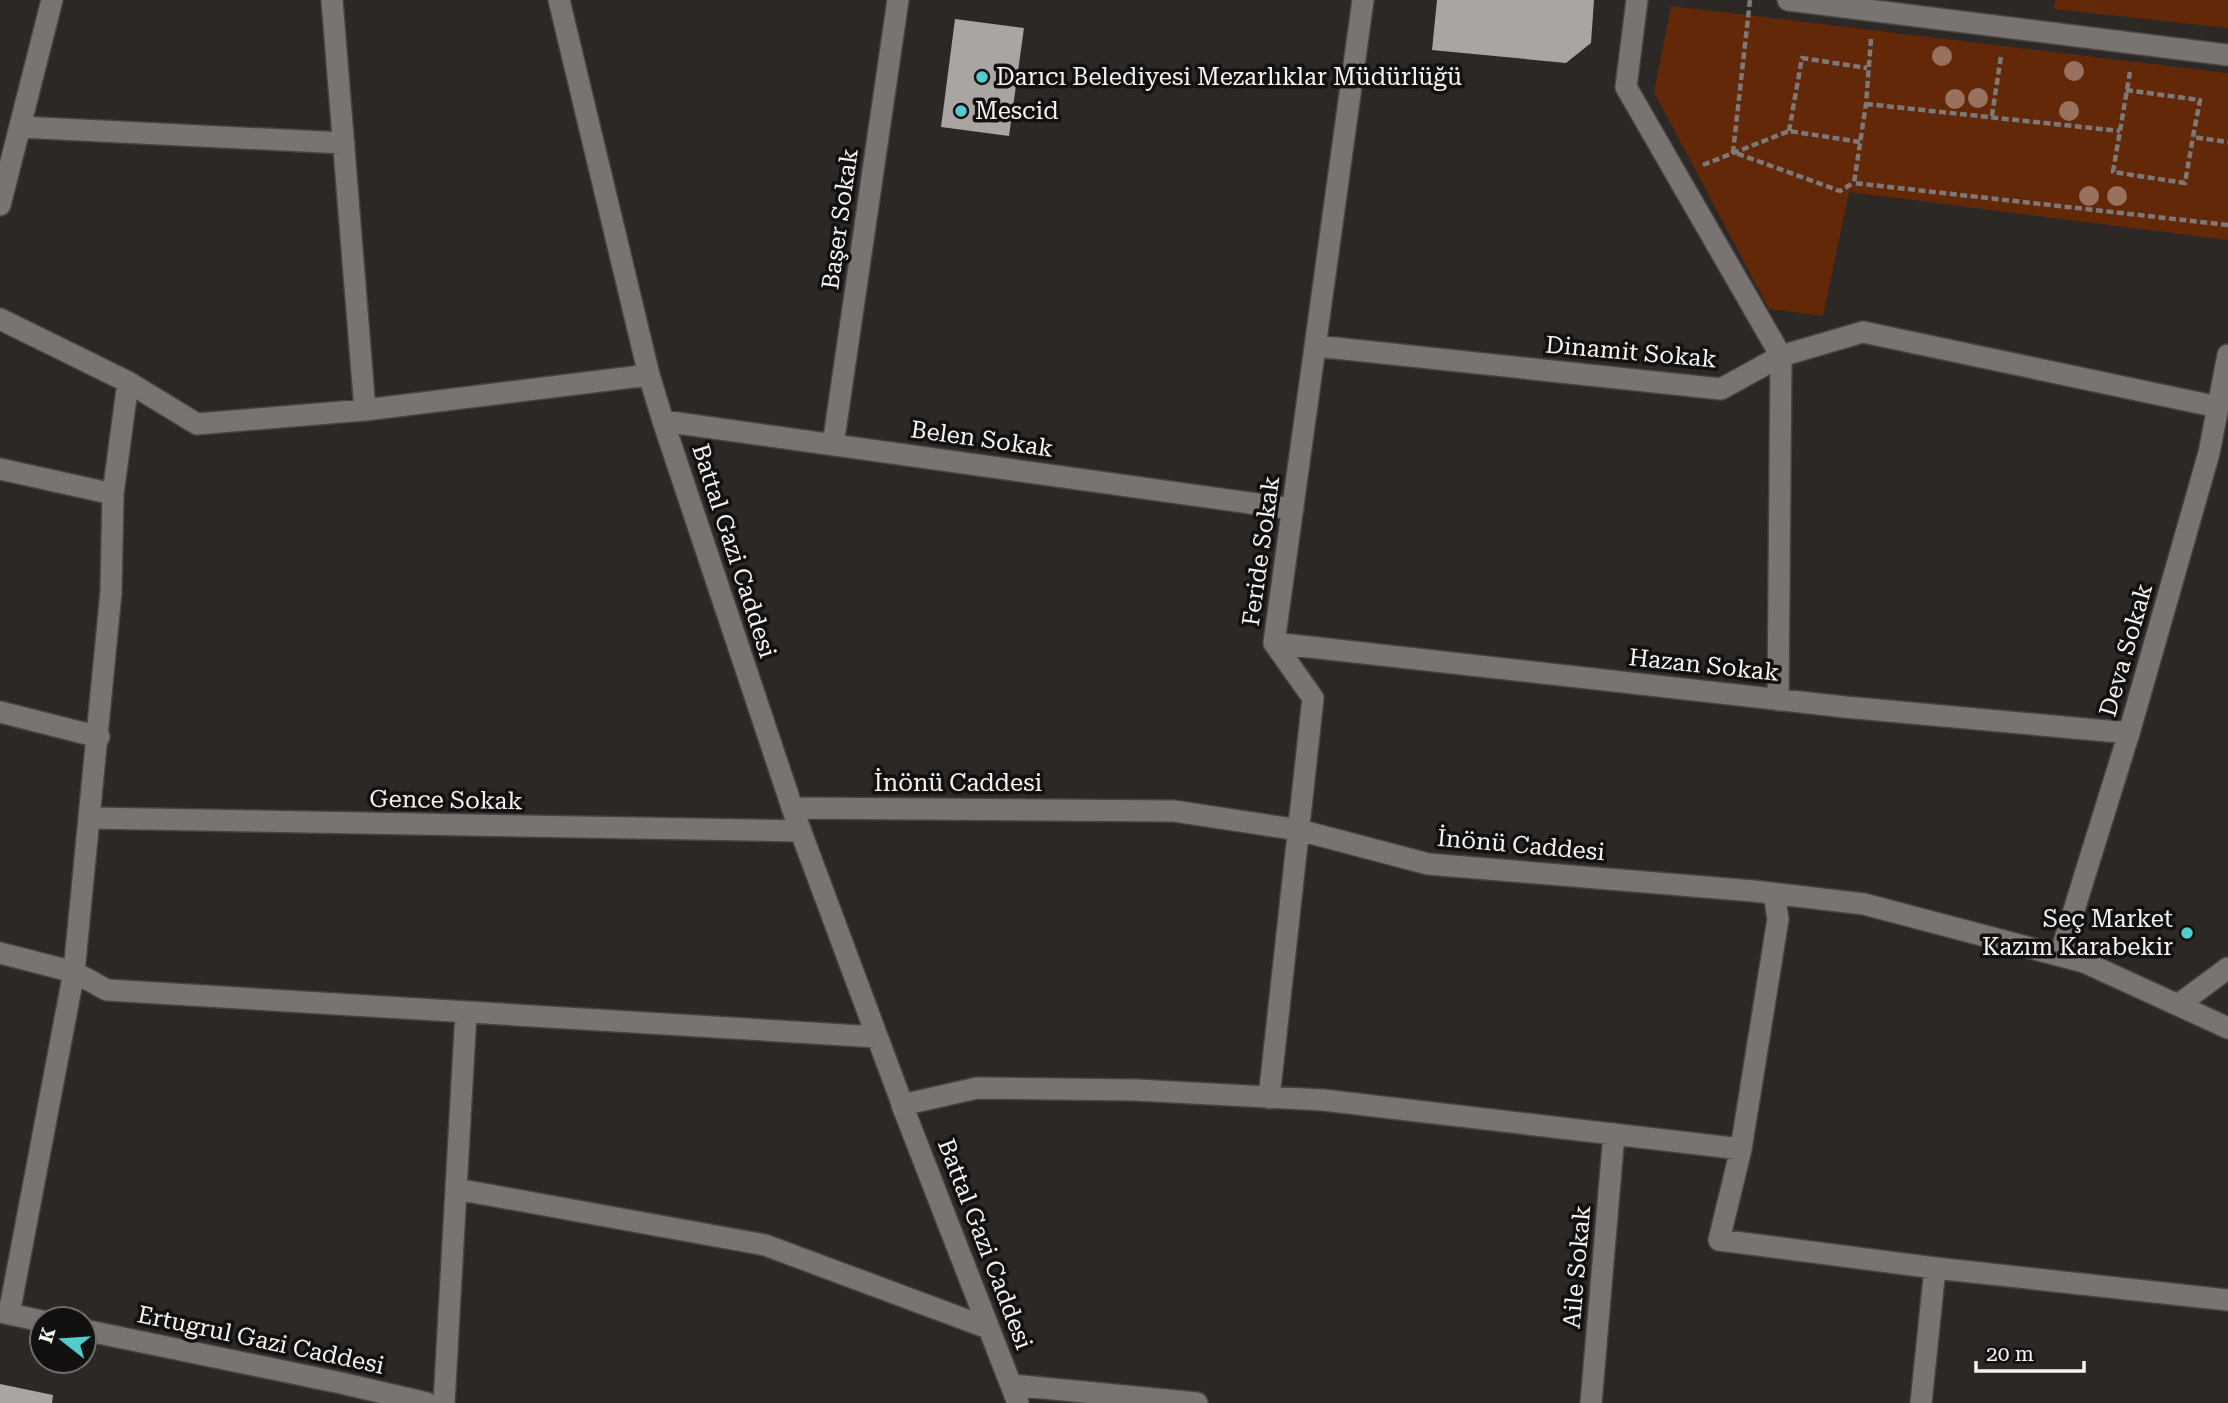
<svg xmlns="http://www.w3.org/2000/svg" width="2228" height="1403" viewBox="0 0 2228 1403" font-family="'Roboto Serif',serif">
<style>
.green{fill:#622807}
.building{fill:#aaa5a2}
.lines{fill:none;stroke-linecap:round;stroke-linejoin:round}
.minor-casing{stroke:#464341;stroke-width:24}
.path{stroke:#7d7978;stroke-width:4.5;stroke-dasharray:7 3.5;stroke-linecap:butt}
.minor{stroke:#797472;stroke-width:21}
.tree{fill:#98715f}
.poi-dot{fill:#52cdcd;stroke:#131110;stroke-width:2.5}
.labels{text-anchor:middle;stroke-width:7;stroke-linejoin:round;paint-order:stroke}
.poi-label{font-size:24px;fill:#f6f3f2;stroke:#131110;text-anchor:start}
.street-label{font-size:24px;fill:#f6f3f2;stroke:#131110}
</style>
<rect width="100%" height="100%" fill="#2c2826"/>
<path class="green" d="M2055,0H2228V28L2054,9Z
M1671,6L2228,73V240L1849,192L1823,316L1769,309L1654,92Z"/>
<path class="building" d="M1437,0H1594L1591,43L1566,63L1432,50Z
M955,19L1024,28L1009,136L941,127Z
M0,1384L53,1395L52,1403H0Z"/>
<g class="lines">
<g class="minor-casing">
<path id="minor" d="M332,0L365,410
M559,0L649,375L663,421L795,816L903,1106
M1637,0L1626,87L1781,356L1778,700
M1788,0L2228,55
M20,127L344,143
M0,205L52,0
M0,319L128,382L197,424L365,410L649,375
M1316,346L1721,389L1781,356L1863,332L2218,407
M663,421L1293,509
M833,445L898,0
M0,469L113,494
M1274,643L1845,707L2129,733
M0,712L99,737
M792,808L1174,811L1299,830L1428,864L1753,891L1864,904L2084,962L2228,1028
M90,818L801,831
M0,953L74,972L107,990L877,1037
M2060,955L2129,733L2209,453L2228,355
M2178,1005L2228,968
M1269,1098L1313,698L1274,643L1363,0
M1741,1149L1778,919L1774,894
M456,1189L765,1245L988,1328
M0,1312L42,1321
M9,1314L74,972L111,592L113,494L128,382
M84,1330L341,1383L427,1403
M1012,1385L1197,1403
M444,1403L466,1012
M1018,1403L902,1105L977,1088L1136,1090L1323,1100L1741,1149L1719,1240L1935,1268L2228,1300
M1591,1403L1614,1134
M1921,1403L1935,1268"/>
</g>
<path class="path" d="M1750,0L1733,152L1840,191L1853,183
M1871,39L1866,104L1854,183L2228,225
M2130,72L2113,172L2185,183L2193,137
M2126,90L2200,100L2193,137L2228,142
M1866,104L2120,131
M1992,116L2001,56
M1789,131L1802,58L1867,68
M1703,165L1789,131L1860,142"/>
<use href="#minor" class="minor"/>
</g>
<g class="tree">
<circle cx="1942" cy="56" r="10"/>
<circle cx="2074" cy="71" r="10"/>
<circle cx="1978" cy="98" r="10"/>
<circle cx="1955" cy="99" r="10"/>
<circle cx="2069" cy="111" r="10"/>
<circle cx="2089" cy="196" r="10"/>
<circle cx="2117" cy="196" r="10"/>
</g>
<g class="poi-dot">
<circle cx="982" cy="77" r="7"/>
<circle cx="961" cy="111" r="7"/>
<circle cx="2187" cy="933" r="7"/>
</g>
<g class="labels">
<g class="poi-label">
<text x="996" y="85">Darıcı Belediyesi Mezarlıklar Müdürlüğü</text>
<text x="975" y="119">Mescid</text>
<text x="2173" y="927" text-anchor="end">Seç Market<tspan x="2173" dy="28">Kazım Karabekir</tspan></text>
</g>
<g class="street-label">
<text transform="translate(840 219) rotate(-82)" y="8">Başer Sokak</text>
<text transform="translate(1631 352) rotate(5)" y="8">Dinamit Sokak</text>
<text transform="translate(982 439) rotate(8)" y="8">Belen Sokak</text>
<text transform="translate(734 551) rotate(72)" y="8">Battal Gazi Caddesi</text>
<text transform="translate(1261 551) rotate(-82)" y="8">Feride Sokak</text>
<text transform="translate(2126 650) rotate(-74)" y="8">Deva Sokak</text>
<text transform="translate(1704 665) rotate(6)" y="8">Hazan Sokak</text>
<text x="958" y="791">İnönü Caddesi</text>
<text transform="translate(446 800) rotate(1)" y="8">Gence Sokak</text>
<text transform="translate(1521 845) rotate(5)" y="8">İnönü Caddesi</text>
<text transform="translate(985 1244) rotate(69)" y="8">Battal Gazi Caddesi</text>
<text transform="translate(1577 1267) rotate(-85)" y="8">Aile Sokak</text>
<text transform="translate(261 1340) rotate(12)" y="8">Ertugrul Gazi Caddesi</text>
</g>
</g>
<g transform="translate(63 1340) rotate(287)"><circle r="33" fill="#131110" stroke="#6e6b6a" stroke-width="2"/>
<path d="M0-5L12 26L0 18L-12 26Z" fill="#52cdcd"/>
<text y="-10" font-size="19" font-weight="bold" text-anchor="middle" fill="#f6f3f2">K</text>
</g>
<path d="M1976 1361v10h108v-10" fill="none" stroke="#f6f3f2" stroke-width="3.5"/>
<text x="1986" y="1361" font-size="21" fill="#f6f3f2" stroke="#131110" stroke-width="5" paint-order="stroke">20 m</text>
</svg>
